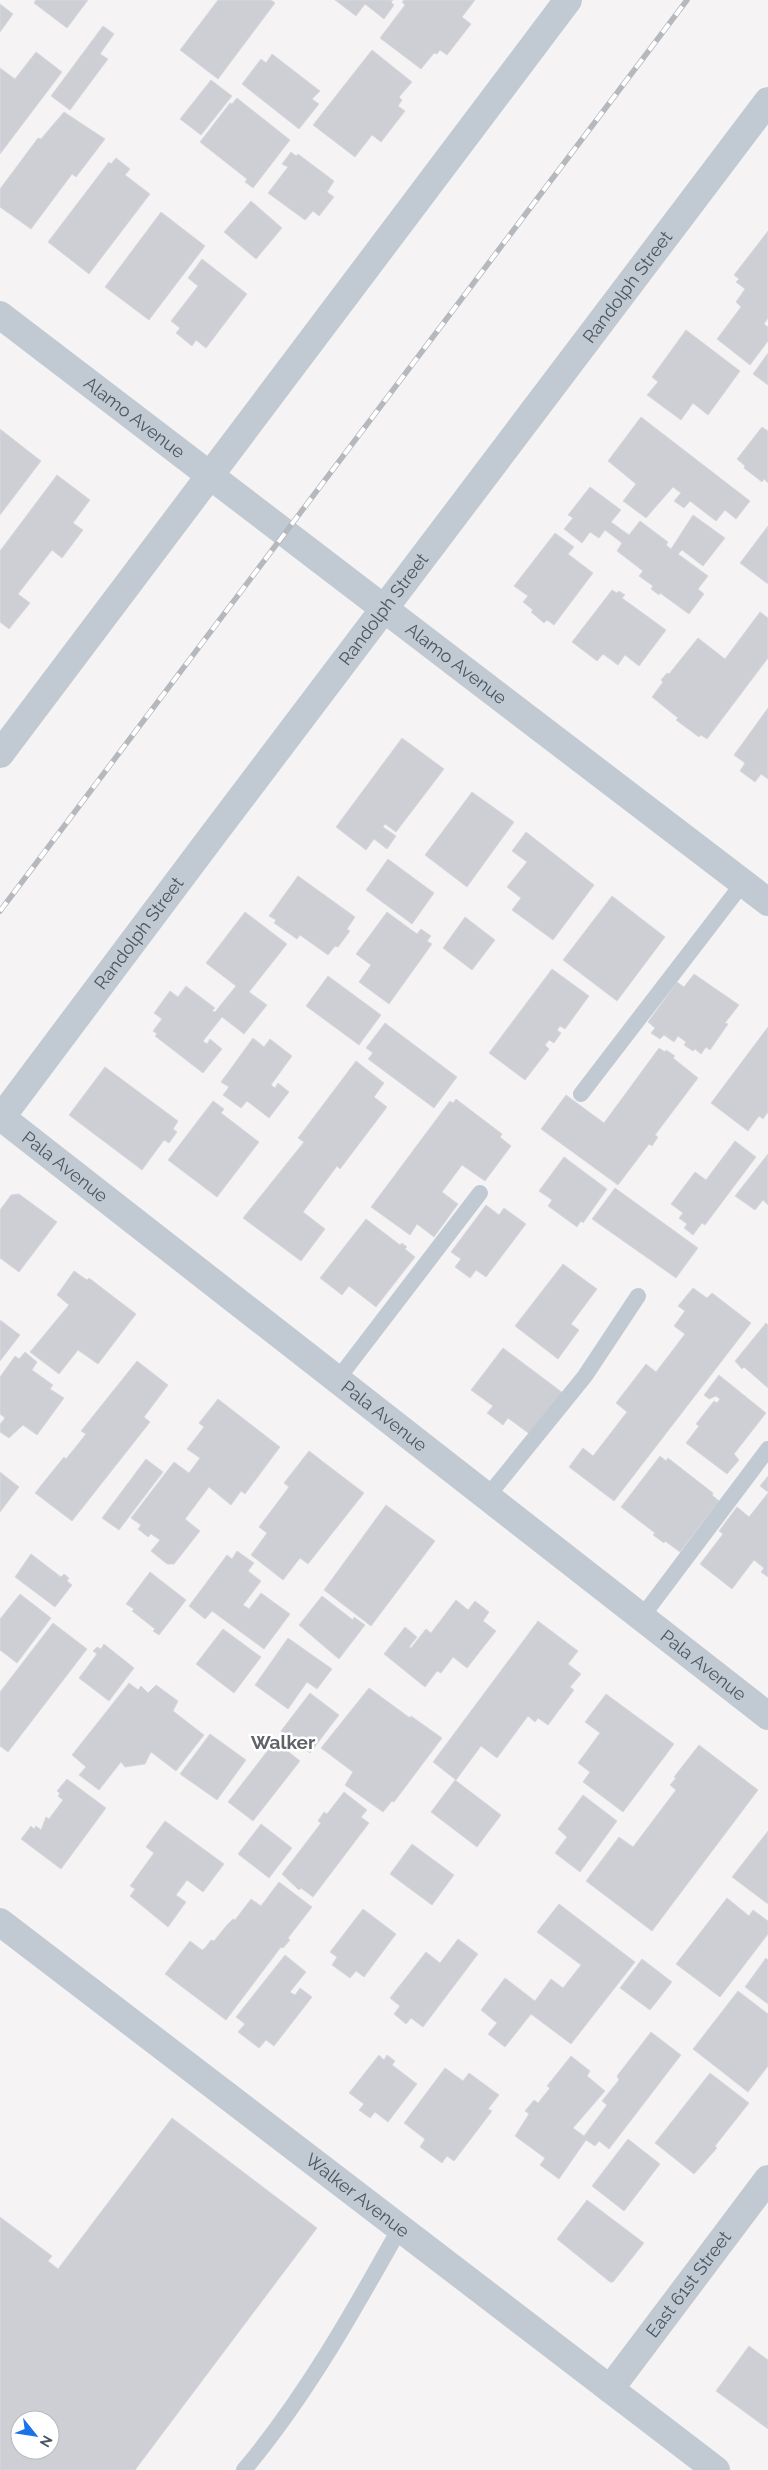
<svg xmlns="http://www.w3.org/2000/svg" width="768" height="2470" viewBox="0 0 768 2470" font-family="Raleway,sans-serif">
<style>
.building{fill:#cdcfd5;stroke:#d7d9de;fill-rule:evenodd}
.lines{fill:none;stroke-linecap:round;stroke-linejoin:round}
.service{stroke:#c1cad2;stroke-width:16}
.minor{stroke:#c1cad2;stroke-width:28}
.tertiary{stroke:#c1cad2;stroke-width:28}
.rail-casing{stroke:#b5b8bd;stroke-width:5.5}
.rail{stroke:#fff;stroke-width:4;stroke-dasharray:11;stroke-linecap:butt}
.labels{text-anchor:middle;stroke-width:5;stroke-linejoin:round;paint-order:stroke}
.street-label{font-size:18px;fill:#4a5661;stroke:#fff}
.neighbourhood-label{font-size:19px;font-weight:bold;fill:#5f6368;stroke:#fff}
</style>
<rect width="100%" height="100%" fill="#f5f3f3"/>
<path class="building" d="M36,0H88L67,28L34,3Z
M218,0H271L275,3L218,79L180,50Z
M335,0H393L391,2L394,5L384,19L365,4L356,16Z
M404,0H475L462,17L471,24L447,55L440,50L437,54L434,53L421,69L380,38L405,5L402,2Z
M0,4L13,14L0,32Z
M103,26L114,34L100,54L108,59L70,110L51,96Z
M372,50L412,82L399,97L402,100L398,106L405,111L381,142L372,135L355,157L313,125Z
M36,52L62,72L0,154V68L15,79Z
M272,54L320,91L312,99L319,104L299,129L242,84L261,59L266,63Z
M211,80L232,96L201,135L180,119Z
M237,98L290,140L253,188L245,182L247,179L200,142L230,103L232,104Z
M64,112L105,139L76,177L72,174L31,229L0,207V189L38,138L41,139Z
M291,152L296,156L298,154L334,181L327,192L334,197L319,216L313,211L305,220L268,193L288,167L282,164Z
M116,158L130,169L125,175L150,194L89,274L48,242L109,162L111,164Z
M251,201L282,228L256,259L224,232Z
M161,212L205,246L149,320L105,287Z
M768,231V318L764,324L768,327V341L750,365L717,339L741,307L736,302L745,289L736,282L739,279L734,275Z
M202,259L247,294L206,348L196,340L192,346L176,333L180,328L171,321L198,286L188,278Z
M686,330L740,371L708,415L693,403L681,420L647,395L658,382L652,377Z
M768,353V385L753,374Z
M641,417L750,501L736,519L725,510L716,521L690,501L684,508L674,501L681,493L673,487L646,518L623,501L636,484L608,461Z
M762,427L768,431V483L764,479L762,482L744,468L745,466L737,459Z
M0,429L41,461L0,515Z
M57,475L90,500L73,523L83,530L62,558L52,550L18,594L30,603L9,629L0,622V551Z
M590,487L621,510L611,522L629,535L640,521L668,542L666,545L671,549L693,515L725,538L703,566L682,550L678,554L708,576L698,589L704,594L689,614L660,593L659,595L651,589L653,586L639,576L643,571L617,551L622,543L605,530L599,538L590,532L582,543L564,529L573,518L568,515Z
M768,526V584L740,563Z
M555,533L574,547L568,554L593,573L554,625L547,620L544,623L531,612L533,610L523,602L528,596L514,586Z
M612,590L617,593L619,591L625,595L622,598L666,630L639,666L625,655L618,665L603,654L597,661L572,642Z
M760,612L768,618V658L707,739L701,735L699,737L676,720L678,718L652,697L663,682L661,680L667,673L669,674L698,638L725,659Z
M768,708V779L761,774L755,782L740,771L745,763L734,755Z
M402,738L444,769L396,832L385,824L383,827L396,836L387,849L374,839L366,850L336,827Z
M472,792L514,822L467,887L425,855Z
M526,832L594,885L553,940L512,910L521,898L507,887L527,862L512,851Z
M388,859L434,893L412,924L366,890Z
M298,876L355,917L347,929L350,931L338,947L335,946L328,955L300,935L297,939L274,923L276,920L269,916Z
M612,896L665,937L617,1001L563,960Z
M245,912L287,944L249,992L267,1005L244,1034L222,1017L203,1041L207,1044L210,1039L222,1049L203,1073L155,1036L157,1034L153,1031L162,1019L154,1013L170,991L178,997L186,986L215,1008L212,1011L215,1012L236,986L206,963Z
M387,912L417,934L421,929L431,936L427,941L432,944L389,1004L359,982L371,965L356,954Z
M465,917L495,940L472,970L443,948Z
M552,969L589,996L565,1029L560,1026L557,1030L561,1033L554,1043L549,1040L545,1045L549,1049L525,1080L489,1053Z
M694,974L739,1005L725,1023L728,1024L710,1050L706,1047L701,1054L695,1049L693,1051L684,1045L686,1042L678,1036L674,1042L664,1035L660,1039L651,1033L655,1028L648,1022L677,982L684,987Z
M328,976L381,1015L359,1045L306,1006Z
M385,1023L457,1077L434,1108L368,1059L373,1053L366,1048Z
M768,1027V1112L763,1119L759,1116L748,1131L711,1103Z
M253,1038L264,1047L270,1039L292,1056L271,1085L275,1088L278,1083L289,1092L269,1118L247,1101L241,1108L223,1095L229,1087L221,1082Z
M659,1048L665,1052L666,1050L675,1056L673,1058L698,1078L655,1135L658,1137L652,1146L649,1144L618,1185L541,1129L566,1095L604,1123Z
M356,1061L384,1083L374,1097L387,1107L340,1169L337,1166L303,1212L325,1229L301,1261L243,1218L304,1142L298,1138Z
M105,1067L178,1121L173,1129L177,1132L169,1143L164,1140L142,1170L69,1115Z
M456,1099L502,1134L500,1137L511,1146L485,1181L462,1165L442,1192L458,1204L434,1237L417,1224L410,1235L371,1207L450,1101L453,1103Z
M213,1101L224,1109L221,1113L259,1142L217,1197L168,1160Z
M735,1141L756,1157L705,1225L702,1223L693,1235L684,1228L687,1224L679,1218L683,1213L671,1204L695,1172L706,1180Z
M768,1154V1205L763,1200L755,1210L735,1196Z
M564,1157L607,1189L583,1223L581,1221L577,1227L548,1206L552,1200L539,1191Z
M615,1188L698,1248L676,1278L592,1219Z
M19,1194L57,1222L19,1272L0,1258V1210L11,1195Z
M486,1205L499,1215L504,1208L526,1224L486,1277L476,1270L470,1278L455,1267L461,1259L451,1252Z
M366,1219L400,1245L402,1243L407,1247L405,1249L415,1257L376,1307L349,1286L342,1295L320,1278Z
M563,1264L597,1289L571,1324L579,1330L558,1359L515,1326Z
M74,1271L87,1280L89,1278L136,1314L98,1364L78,1350L59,1374L30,1352L69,1305L57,1295Z
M693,1288L707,1298L712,1293L751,1323L614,1501L569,1467L583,1448L593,1456L627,1412L616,1403L646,1364L656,1372L685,1334L674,1326L685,1311L678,1306Z
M0,1320L20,1335L0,1361Z
M766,1323L768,1325V1388L744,1367L742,1369L735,1361Z
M503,1348L563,1393L531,1435L508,1418L503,1425L487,1413L493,1406L471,1390Z
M25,1352L37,1362L32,1370L53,1385L50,1389L64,1398L37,1435L23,1425L9,1438L0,1432V1424L5,1418L0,1414V1377L15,1356L19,1359Z
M137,1361L168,1385L144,1417L150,1422L72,1521L35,1493L64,1457L66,1459L86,1434L81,1431Z
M719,1375L766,1413L734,1454L739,1460L727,1474L686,1443L699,1426L696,1424L714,1401L717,1403L720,1399L716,1396L709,1399L704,1395Z
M218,1399L280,1447L245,1494L241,1491L231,1505L209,1487L185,1519L200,1531L174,1564H167L151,1551L160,1540L151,1534L148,1537L138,1529L141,1525L131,1518L174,1462L189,1473L200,1458L187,1449L204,1427L199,1423Z
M309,1451L364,1493L308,1564L300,1558L283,1580L251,1555L267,1533L259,1527L289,1487L284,1483Z
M660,1456L666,1461L668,1458L713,1493L712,1495L719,1501L680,1552L665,1541L664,1543L653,1535L655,1533L621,1507Z
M146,1459L163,1472L119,1530L102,1518Z
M0,1472L19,1487L0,1512Z
M768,1476V1492L760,1486Z
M768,1493V1577L761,1572L764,1568L754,1560L732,1589L700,1564L723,1534L719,1531L737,1507L749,1517Z
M386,1505L435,1541L371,1626L324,1590Z
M237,1551L254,1563L248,1571L261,1581L243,1605L249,1609L261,1593L290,1614L264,1649L212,1611L205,1619L189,1606L227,1555L232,1559Z
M31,1554L61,1577L64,1574L69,1578L67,1581L72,1585L55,1607L15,1577Z
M150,1572L186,1600L159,1635L153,1631L155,1629L132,1611L134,1609L126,1604Z
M20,1594L51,1618L17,1663L0,1650V1619Z
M322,1596L353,1620L354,1617L365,1625L339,1659L299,1625Z
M456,1600L468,1610L475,1601L489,1612L483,1621L496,1631L467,1668L453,1657L441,1673L437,1671L425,1687L384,1654L405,1627L417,1637L409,1647L411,1648L426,1629L431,1633Z
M538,1621L578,1651L568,1664L581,1674L570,1687L574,1690L548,1725L538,1718L535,1722L528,1716L497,1758L481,1746L456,1780L433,1762Z
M53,1623L87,1649L8,1752L0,1746V1692Z
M223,1629L261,1657L234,1693L196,1664Z
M288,1638L332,1669L317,1689L307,1682L288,1709L255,1685Z
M104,1644L134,1668L109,1701L79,1678L97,1654L93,1651L97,1647L101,1649Z
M129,1683L138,1690L141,1686L148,1693L156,1685L178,1701L173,1711L204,1735L176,1771L151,1752L145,1764L125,1767L121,1762L99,1790L79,1775L86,1767L72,1755Z
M369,1688L410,1718L411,1716L442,1738L394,1802L392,1801L383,1812L345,1785L353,1772L321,1748Z
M310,1693L339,1715L310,1753L281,1731Z
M606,1694L674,1744L623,1812L583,1782L590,1772L578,1763L600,1733L585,1722Z
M210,1734L246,1760L217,1800L180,1774Z
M275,1741L300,1761L253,1821L228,1802Z
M699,1745L758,1790L652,1931L586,1881L619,1837L633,1847L676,1790L670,1785L676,1778L674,1777Z
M67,1779L106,1808L61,1869L21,1839L31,1826L34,1829L36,1826L41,1830L46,1817L49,1819L63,1800L58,1796L60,1793L57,1791Z
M455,1780L501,1815L477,1847L431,1812Z
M344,1792L367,1810L361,1817L369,1823L313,1897L301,1888L299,1890L282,1874L321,1823L318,1821L324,1812L327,1814Z
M583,1795L617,1821L580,1872L555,1853L567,1837L558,1829Z
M165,1821L224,1864L203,1892L187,1880L176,1895L186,1902L168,1927L130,1896L135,1889L130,1886L154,1853L146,1847Z
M261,1824L292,1848L269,1878L238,1854Z
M768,1831V1904L732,1877Z
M412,1844L454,1875L432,1905L390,1874Z
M279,1882L312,1907L288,1938L290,1940L283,1948L281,1947L226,2020L165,1974L190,1941L202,1950L205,1948L211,1940L214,1941L227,1925L233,1919L235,1920L251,1899L261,1906Z
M727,1898L749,1916L753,1910L768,1921V1934L720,1997L676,1964Z
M559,1904L635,1962L571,2044L531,2014L505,2047L488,2034L497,2023L481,2010L505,1978L535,2001L551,1979L563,1988L581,1965L537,1932Z
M363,1909L396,1934L364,1977L356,1971L350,1978L332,1965L337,1957L330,1952Z
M458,1939L478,1954L423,2027L411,2018L406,2024L394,2014L400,2006L390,1998L426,1952L440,1963Z
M285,1955L306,1972L290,1992L295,1995L300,1988L312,1997L274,2046L266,2040L259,2048L238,2032L245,2024L236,2017Z
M766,1958L768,1960V2004L745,1987Z
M642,1959L672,1982L650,2010L620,1988Z
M738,1991L768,2014V2066L748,2092L693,2049Z
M651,2032L681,2055L609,2149L599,2141L595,2146L586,2140L559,2179L540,2165L545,2158L515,2136L529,2114L525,2111L534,2100L538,2103L550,2088L547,2086L571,2056L590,2071L587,2076L605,2091L573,2128L584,2136L607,2105L602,2101L619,2080L617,2076Z
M379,2055L384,2060L387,2055L395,2061L392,2065L417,2084L388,2122L375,2112L370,2118L359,2110L364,2104L349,2093Z
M445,2068L463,2081L469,2073L499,2095L488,2109L492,2111L454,2161L447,2156L442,2163L420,2147L425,2139L404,2123Z
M710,2073L749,2103L715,2146L717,2148L694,2174L655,2143Z
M172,2118L317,2228L135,2470H0V2217L52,2256L48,2261L58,2269ZM20,2420H50V2450H20Z
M628,2139L660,2164L624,2211L592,2186Z
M587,2200L644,2243L613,2282H610L557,2239Z
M749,2346L768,2360V2429L716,2391Z"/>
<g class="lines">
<path class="service" d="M581,1094L743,883
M337,1380L480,1193
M487,1497L585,1376L638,1296
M641,1618L768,1449
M244,2470C306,2396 353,2312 400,2228"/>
<g class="minor">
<path id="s1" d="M1,1117L768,1716"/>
<path id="s2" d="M0,1922L716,2470"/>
<path id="s3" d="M610,2389L768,2179"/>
</g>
<g class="tertiary">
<path id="s4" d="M0,315L768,902"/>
<path d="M0,754L568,0"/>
<path id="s5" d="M0,1119C254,778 513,440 768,101"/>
</g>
<g class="rail-casing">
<path id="rail" d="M0,911L687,0"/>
</g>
<use href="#rail" class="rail"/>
</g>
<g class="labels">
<g class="street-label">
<text dy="6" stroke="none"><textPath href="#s5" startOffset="1042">Randolph Street</textPath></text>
<text dy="6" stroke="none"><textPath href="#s4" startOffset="169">Alamo Avenue</textPath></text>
<text dy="6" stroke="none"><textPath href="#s5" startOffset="638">Randolph Street</textPath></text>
<text dy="6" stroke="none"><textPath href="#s4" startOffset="574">Alamo Avenue</textPath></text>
<text dy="6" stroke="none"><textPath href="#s5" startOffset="232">Randolph Street</textPath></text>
<text dy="6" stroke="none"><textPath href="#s1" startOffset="81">Pala Avenue</textPath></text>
<text dy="6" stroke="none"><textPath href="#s1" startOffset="486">Pala Avenue</textPath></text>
<text dy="6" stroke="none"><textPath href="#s1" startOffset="891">Pala Avenue</textPath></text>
<text dy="6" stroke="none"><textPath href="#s2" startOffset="450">Walker Avenue</textPath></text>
<text dy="6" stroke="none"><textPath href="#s3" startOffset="131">East 61st Street</textPath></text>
</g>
<g class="neighbourhood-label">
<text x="283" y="1749">Walker</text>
</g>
</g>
<g transform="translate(35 2435) rotate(120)"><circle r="24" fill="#ffffff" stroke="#b7bbc0"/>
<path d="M0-4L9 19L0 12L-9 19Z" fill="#1a73e8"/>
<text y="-8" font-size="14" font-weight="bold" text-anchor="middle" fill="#4a5661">N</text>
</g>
</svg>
